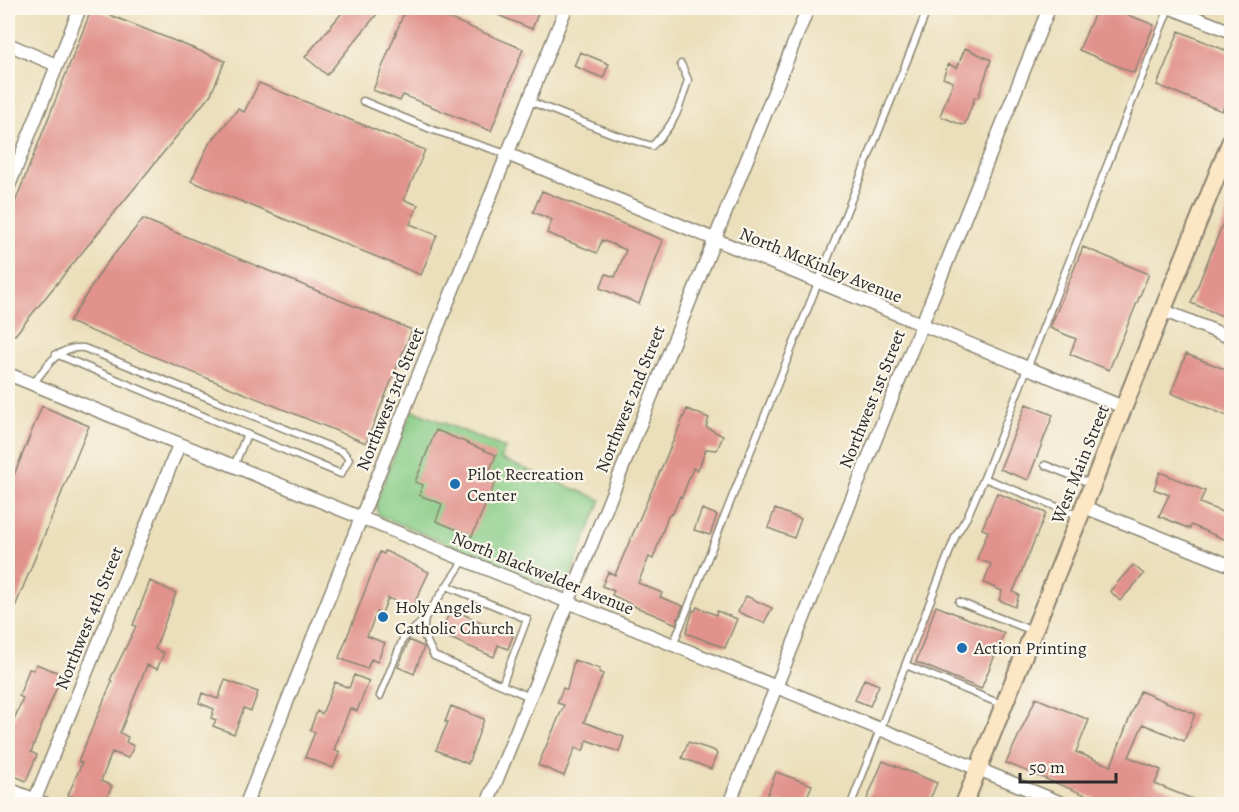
<svg xmlns="http://www.w3.org/2000/svg" width="1239" height="812" viewBox="0 0 1239 812" font-family="Alegreya,serif">
<style>
.green{fill:#85cb85;stroke:#587b58;stroke-width:1.5}
.building{fill:#e1928c}
.lines{fill:none;stroke-linecap:round;stroke-linejoin:round}
.service-casing{stroke:#8b8573;stroke-width:9}
.minor-casing{stroke:#8b8573;stroke-width:15}
.secondary-casing{stroke:#8b8573;stroke-width:20}
.service{stroke:#fff;stroke-width:6}
.minor{stroke:#fff;stroke-width:12}
.secondary{stroke:#fce6c4;stroke-width:16}
.rail-casing{stroke:#2b2b2b;stroke-width:6}
.rail{stroke:#fbf7ec;stroke-width:4;stroke-dasharray:11;stroke-linecap:butt}
.poi-dot{fill:#1f6fb2;stroke:#fbf7ec;stroke-width:2}
.labels{text-anchor:middle;stroke-width:4.5;stroke-linejoin:round;paint-order:stroke}
.street-label{font-size:18px;fill:#2b2b2b;stroke:#fbf7ec}
.poi-label{font-size:18px;fill:#2b2b2b;stroke:#fbf7ec;text-anchor:start}
</style>
<rect width="100%" height="100%" fill="#fbf7ec"/>
<filter id="ink" filterUnits="userSpaceOnUse"><feTurbulence type="fractalNoise" baseFrequency=".0167" numOctaves="2"/><feDisplacementMap in="SourceGraphic" scale="12" xChannelSelector="R" yChannelSelector="G"/><feConvolveMatrix kernelMatrix="1 2 1 2 8 2 1 2 1" color-interpolation-filters="sRGB"/></filter>
<filter id="wash" filterUnits="userSpaceOnUse"><feTurbulence type="fractalNoise" baseFrequency=".008" numOctaves="4" result="noise"/><feDisplacementMap in="SourceGraphic" scale="24" xChannelSelector="R" yChannelSelector="G"/><feGaussianBlur stdDeviation="1.35" result="paint"/><feColorMatrix in="noise" values="0 0 0 0 0 0 0 0 0 0 0 0 0 0 0 0 0 1.4 0 .05"/><feComposite in="paint" operator="in"/></filter>
<g filter="url(#wash)">
<rect width="100%" height="100%" fill="#ebdfbb"/>
<path class="green" d="M412,410L505,448L501,459L601,500L565,589L560,591L378,515L376,502Z"/>
<g id="blocks">
<path class="building" d="M92,8L225,61L211,94L15,335L8,332V220Z
M346,8H382L327,75L305,57Z
M406,8H439L436,13L523,49L491,131L403,95L400,101L373,90Z
M481,8H540L532,29Z
M1097,8H1110L1154,25L1134,73L1079,50Z
M1179,31L1232,53V88L1222,111L1157,85Z
M965,48L991,60L978,98L975,97L965,124L962,125L940,116L953,82L943,78L948,64L957,68Z
M580,52L609,64L603,78L574,66Z
M259,83L425,150L404,200L418,205L410,224L437,235L421,275L191,181L209,144L238,109L244,112Z
M542,191L663,240L639,304L600,288L606,274L615,277L626,250L602,240L597,253L547,233L552,220L533,212Z
M1231,203H1232V320L1191,303Z
M143,219L412,330L366,443L69,322L103,268Z
M1083,247L1149,274L1109,370L1070,354L1076,339L1050,328Z
M1186,354L1232,372V418L1171,393Z
M1026,404L1053,415L1028,480L1000,469Z
M42,406L89,426L8,624V490Z
M687,409L709,418L706,427L723,436L717,450L706,449L698,470L693,468L682,497L680,496L673,513L668,516L653,559L649,557L638,583L662,593L660,597L683,606L676,624L636,607L612,595L614,591L602,586L608,572L615,575Z
M436,430L496,455L489,472L498,476L472,536L436,521L442,504L419,495L423,485L415,482Z
M1160,472L1205,491L1200,503L1232,516V526L1226,540L1191,525L1190,529L1159,516L1169,495L1154,489Z
M997,493L1046,513L1013,592L1019,595L1015,607L999,600L1002,591L984,583L991,564L977,559L988,531L982,529Z
M702,509L717,515L710,535L694,530Z
M775,509L801,519L794,538L768,528Z
M385,551L429,572L412,608L388,598L382,613L377,612L367,636L385,643L377,662L371,659L367,669L339,658L380,552L384,554Z
M1133,565L1144,574L1120,601L1110,591Z
M150,581L176,593L155,649L164,653L157,669L147,665L120,733L128,737L126,742L134,746L128,758L112,752L101,781L112,786L104,804H92L68,795L82,763L78,762L112,681L110,680L136,626L133,625Z
M746,596L772,608L764,623L738,612Z
M936,606L1004,633L981,689L916,662Z
M697,607L716,615L717,611L737,619L725,648L686,633L693,610L695,611Z
M451,609L513,636L508,649L498,645L494,657L440,634Z
M409,640L424,647L414,674L398,667Z
M574,660L600,669L599,672L603,674L584,722L624,737L619,752L587,740L583,751L575,748L564,776L538,765L564,705L557,703L563,688L567,690Z
M36,664L62,674L31,752L37,755L26,781L8,773V734L23,698L19,696L29,669L34,670Z
M354,675L369,681L357,711L350,708L334,750L340,752L333,768L305,757L315,732L310,730L317,711L322,714L335,682L349,688Z
M864,679L879,685L870,706L855,700Z
M225,680L258,692L251,711L244,708L234,734L213,726L216,720L211,718L214,709L199,703L202,693L218,699Z
M1140,691L1195,714L1184,741L1143,724L1129,757L1161,770L1155,784L1205,804H1108L1006,763L1036,698L1089,720L1076,752L1111,766Z
M451,706L484,719L468,764L436,750L448,722H445Z
M688,742L715,751L717,754L711,769L682,758Z
M883,761L937,783L928,804H865Z
M776,772L812,785L804,804H764Z"/>
</g>
</g>
<g filter="url(#ink)">
<use href="#blocks" fill-opacity="0" stroke="#8b8573" stroke-width="1.5"/>
<g class="lines">
<g class="service-casing">
<path id="service" d="M363,101L433,130L507,154
M529,101L613,134L652,146C675,124 679,110 688,80L681,64
M33,384C47,366 58,345 84,348L343,452L349,459L341,474L56,354
M1045,465L1092,484
M234,466L247,434
M984,478L1080,516
M464,560L425,618L423,633L434,656L530,697
M447,586L527,619L502,685
M959,602L1033,631
M673,645L928,8
M906,665L1003,705
M380,696L403,639L425,619
M851,804L956,535L967,517L984,478L1169,8"/>
</g>
<g class="minor-casing">
<path id="minor" d="M1171,8L1232,32
M8,44L56,65
M507,154L1123,407
M8,188L80,8
M1162,310L1232,338
M8,374L1064,804
M1084,507L1232,566
M8,789L46,804
M33,804L179,445
M246,804L566,8
M487,804L808,8
M729,804L1049,8"/>
</g>
<g class="secondary-casing">
<path id="secondary" d="M964,804L1232,138"/>
</g>
<use href="#service" class="service"/>
<use href="#minor" class="minor"/>
<use href="#secondary" class="secondary"/>
<g class="rail-casing">
<path id="rail" d="M8,334V333"/>
</g>
<use href="#rail" class="rail"/>
</g>
</g>
<g class="poi-dot">
<circle cx="455" cy="484" r="6"/>
<circle cx="383" cy="617" r="6"/>
<circle cx="962" cy="648" r="6"/>
</g>
<g class="labels">
<g class="street-label">
<text transform="translate(821 265) rotate(22)" y="6">North McKinley Avenue</text>
<text transform="translate(390 399) rotate(-68)" y="6">Northwest 3rd Street</text>
<text transform="translate(630 399) rotate(-68)" y="6">Northwest 2nd Street</text>
<text transform="translate(872 399) rotate(-68)" y="6">Northwest 1st Street</text>
<text transform="translate(1080 464) rotate(-68)" y="6">West Main Street</text>
<text transform="translate(543 573) rotate(22)" y="6">North Blackwelder Avenue</text>
<text transform="translate(89 618) rotate(-68)" y="6">Northwest 4th Street</text>
</g>
<g class="poi-label">
<text x="467" y="480">Pilot Recreation<tspan x="467" dy="21">Center</tspan></text>
<text x="395" y="613">Holy Angels<tspan x="395" dy="21">Catholic Church</tspan></text>
<text x="974" y="654">Action Printing</text>
</g>
</g>
<rect width="1239" height="812" fill="none" stroke="#fbf7ec" stroke-width="30"/>
<path d="M1020 773v9h96v-9" fill="none" stroke="#2b2b2b" stroke-width="3"/>
<text x="1029" y="773" font-size="18" fill="#2b2b2b" stroke="#fbf7ec" stroke-width="4.5" paint-order="stroke">50 m</text>
</svg>
